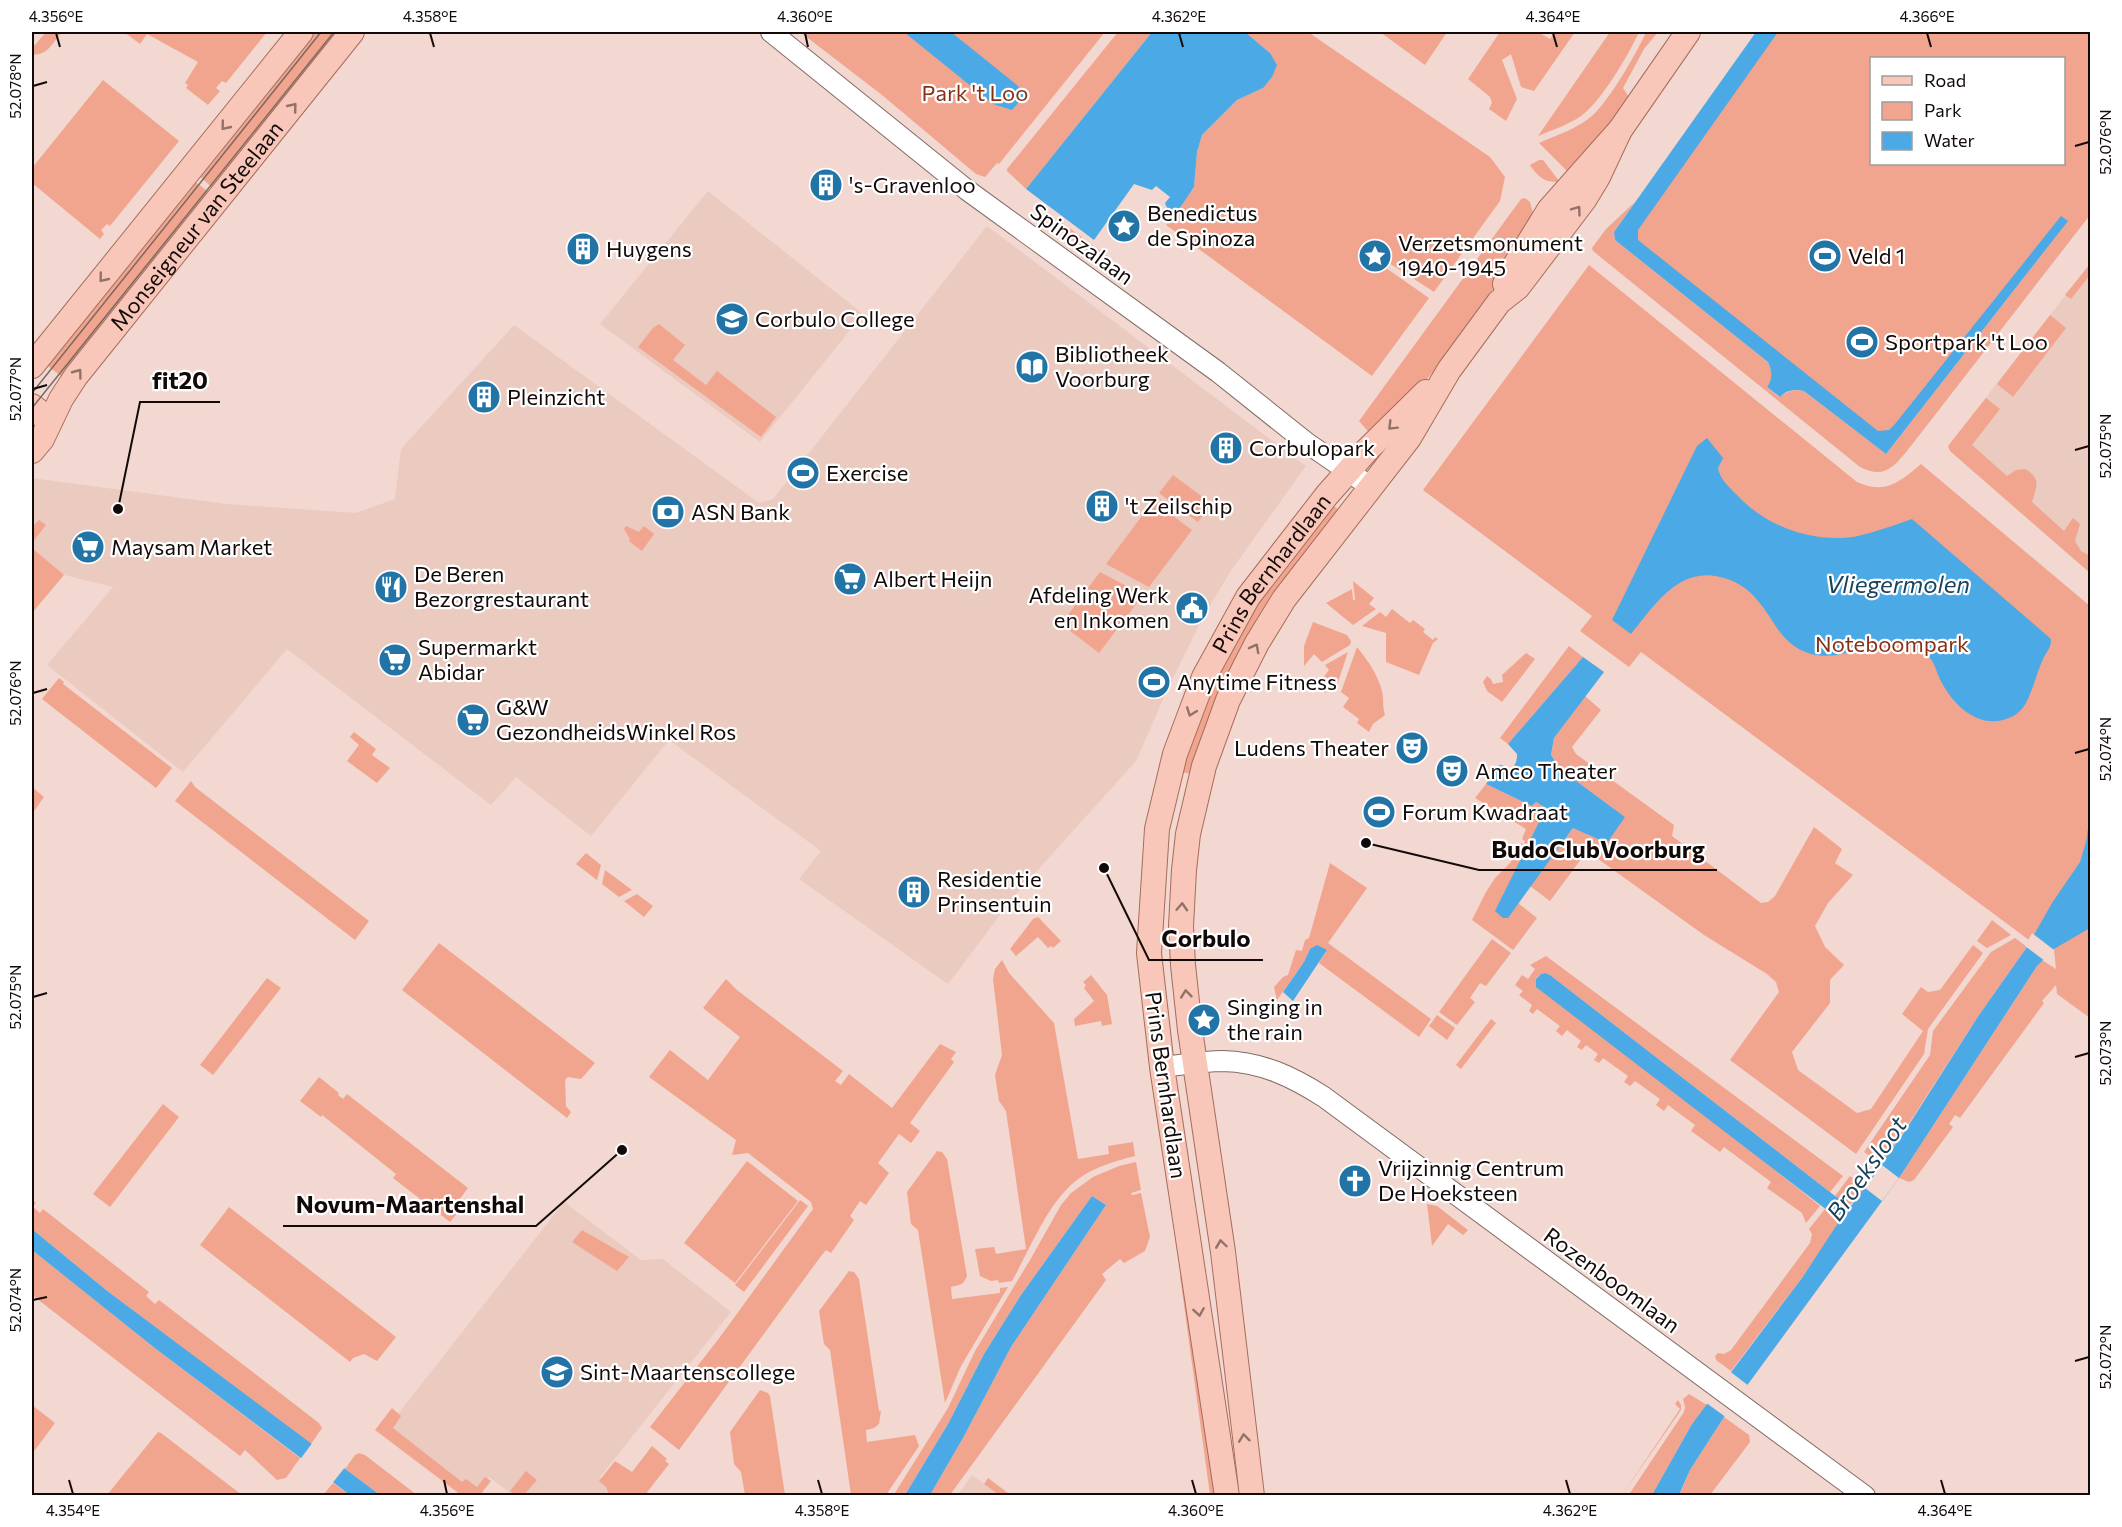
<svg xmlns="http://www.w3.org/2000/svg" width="2122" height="1527" viewBox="0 0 2122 1527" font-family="Commissioner,sans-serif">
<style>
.built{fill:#ebcac0}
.green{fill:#f1a58f;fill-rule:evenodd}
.water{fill:#4ba9e6}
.pier{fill:#f2d8d0}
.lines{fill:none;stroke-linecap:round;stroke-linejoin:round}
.minor-casing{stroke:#826b65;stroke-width:22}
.major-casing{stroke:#a66d5c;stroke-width:26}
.minor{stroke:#fff;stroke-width:20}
.major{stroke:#f9c7b9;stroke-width:24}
.tram{stroke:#7a6a65;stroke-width:1.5}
.oneway{stroke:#917269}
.ticks{fill:none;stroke:#120a08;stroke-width:2}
.labels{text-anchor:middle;stroke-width:4.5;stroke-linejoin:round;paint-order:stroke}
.park-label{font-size:22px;fill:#873015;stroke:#fff}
.poi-label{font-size:22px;fill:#120a08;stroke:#fff;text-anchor:start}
.street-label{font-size:22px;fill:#120a08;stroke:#fff}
.water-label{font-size:24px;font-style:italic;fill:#1b425b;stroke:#fff}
.leader{fill:none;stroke:#120a08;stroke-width:2}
.callout-dot{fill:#120a08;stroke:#fff;stroke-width:2}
.callout-label{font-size:24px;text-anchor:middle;font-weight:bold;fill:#120a08;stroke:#fff;stroke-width:4.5;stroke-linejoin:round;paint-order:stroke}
.neatline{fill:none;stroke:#120a08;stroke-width:2}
.ticks-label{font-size:15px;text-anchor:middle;fill:#120a08}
</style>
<rect width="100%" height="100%" fill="#f2d8d0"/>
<path class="built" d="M708,191L863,314L760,442L600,324Z
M987,226L1306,466L1232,569L1203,617L1168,688L1136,761L1015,895L948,984L799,879L821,851L669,740L591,836L516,777L491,805L287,649L183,772L47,665L113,587L32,567V478L226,504L356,513L395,499L401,449L514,325L759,503L773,499Z
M2090,264V573L1950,451L1948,446Z
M564,1202L641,1260L663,1259L731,1312L600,1477L608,1485L613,1495H513L489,1477L475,1495L384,1432Z
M972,1475L999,1495L957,1496Z"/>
<path class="green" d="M46,32H62C53,42 47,57 32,54V43L35,45Z
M124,32H267L226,83L222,81L216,88L220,91L208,105L186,88L188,85L185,83L198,62L147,34L140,44Z
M314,32H340L214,189L198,175Z
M800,32H1105L999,164L997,163L985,177L976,174L882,95Z
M1118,32H1152L1026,189L1007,171V169Z
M1245,32H1308L1490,157L1505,177L1500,201L1434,292L1389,263L1390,253L1385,246L1372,243L1364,248L1361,257C1364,270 1374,274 1386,268L1429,298L1372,376L1166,225L1194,187L1197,152L1202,135L1237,100L1263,88L1270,53Z
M1380,32H1447L1425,65Z
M1500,32H1538L1550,39L1555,32H1575L1534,91L1521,87L1511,54L1502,60L1517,99L1506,121L1489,109L1492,103L1490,97L1468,79Z
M1610,32H1639C1629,54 1601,102 1581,116C1568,125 1552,130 1538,136Z
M1646,32H1658L1644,49L1623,88L1630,99L1572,176L1539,143C1557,135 1579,128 1593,115C1610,99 1637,53 1646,32Z
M1765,32H2090V215L1907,451C1893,468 1883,479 1860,467L1593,251L1592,248L1606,229L1635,202L1614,232L1615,240L1768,362C1772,372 1773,378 1767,387L1779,397C1788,391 1793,389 1804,391L1886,454L2068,221L1888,447L1621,237ZM1872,58H2064V164H1872Z
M103,80L179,141L110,226L107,224L101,230L104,234L100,239L32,183V168Z
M1539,160H1543L1560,182C1545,183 1538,177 1530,165Z
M193,180L210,193L62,377L42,361Z
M1525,198L1530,202L1533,213L1499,280L1450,354L1373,437L1359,421L1521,199Z
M1057,219L1109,257L1104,263L1057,228L1053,224Z
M2090,264V275L2071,299L2065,295Z
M1589,265L1857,482C1885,495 1900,482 1921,464L2090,606V866L2041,949L1641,652L1629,667L1580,631L1592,616L1423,490Z
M2050,315L2066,328L2013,397L1997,384Z
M659,324L685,345L673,360L706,385L717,371L776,417L761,437L638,347L653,328Z
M1986,398L2000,409L1972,445L2007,476L2016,470L2026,469C2041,480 2037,485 2032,502L2064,531L2073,518L2080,524L2075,541L2081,551L2090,556V573L1950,451L1948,446Z
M1173,475L1212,504L1198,522L1159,493Z
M1153,501L1192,530L1149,587L1106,564Z
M1329,503L1338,509L1278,590L1191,774L1181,772L1213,682L1248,615Z
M39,520L46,525L32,543V527Z
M626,526L639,532L644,526L654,534L642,551L629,541L630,539L624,529Z
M32,548L64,575L32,613Z
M1100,572L1143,595L1099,653L1061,624Z
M1353,581L1374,598L1369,604L1376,609L1353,625L1326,603L1352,589L1353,600H1355Z
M1392,609L1410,623L1413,620L1425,629L1423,632L1433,640L1435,637L1438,639L1433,643L1419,675L1386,662V633L1362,626L1380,612L1386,617Z
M1313,622L1347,635L1351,641L1350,645L1322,662L1314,654L1304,666V646Z
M1569,646L1583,657L1508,744L1500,738Z
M1357,647C1368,661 1377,673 1382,691C1384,699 1382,705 1385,715L1373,724L1369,732L1357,723L1359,719L1343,707L1349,698L1341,692Z
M1348,652L1336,688L1332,685L1325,693L1317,686L1329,670L1325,665Z
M1526,653L1535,659L1502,702L1487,691L1483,682L1487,676L1491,679L1493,684L1503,682L1502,675Z
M59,678L64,682L63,684L172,768L156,788L42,699Z
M1585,696L1601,710L1572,747L1576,754L1674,825L1672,836L1761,903L1768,902L1775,896L1814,827L1842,849L1835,863L1853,875L1828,903L1815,926L1825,947L1844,965L1830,980V1003L1792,1052L1798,1070L1857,1113L1871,1109L1923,1031L1902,1014L1921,987L1928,992L1940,990L1973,945L1983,953L1928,1029L1924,1054L1856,1154L1730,1060L1779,992L1776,982L1767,974L1704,935L1587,851L1550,901L1530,886L1574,827L1625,817L1560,769L1551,755L1554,738Z
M354,732L376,749L372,755L390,768L377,783L347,761L359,745L350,737Z
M191,781L195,787L369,921L355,940L175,801Z
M1486,784L1532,806L1536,802L1546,808L1507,918L1518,903L1537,918L1513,950L1472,920L1486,892L1495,878L1510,863L1521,843L1524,845L1525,841L1522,839L1526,829L1475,798Z
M32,787L44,797L32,814Z
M586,853L601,865L597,880L576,864Z
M1330,863L1367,888L1328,943L1431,1019L1419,1037L1319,963L1327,950L1310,949L1304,962L1277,1000L1274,987L1283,977L1288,975L1296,950L1302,951L1305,940L1309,938Z
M605,870L632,890L619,897L602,884Z
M637,894L653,906L644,917L624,901Z
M1038,917L1061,941L1053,948L1051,946L1048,948L1038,937L1016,956L1010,949L1033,919Z
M2090,919V1018L2057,994L2056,985L2042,1001L2044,1003L1960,1118L1955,1115L1949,1124L1953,1127L1914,1180L1909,1182L1899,1178L2037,966L2042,960L2056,969L2054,949Z
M1992,920L2011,935L1987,948L1977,941Z
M2015,938L2027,947L1979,1015L1882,1165L1864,1152L1930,1055L1933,1031L1991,952Z
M1492,939L1511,953L1486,986L1480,983L1470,998L1475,1002L1457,1025L1439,1012Z
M439,943L595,1063L581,1079L568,1077L565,1080L566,1106L571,1112L567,1118L402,990Z
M1546,956L1843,1176L1830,1192L1550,975C1543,971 1540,974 1536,979L1820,1206L1806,1223L1802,1213L1767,1188L1771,1182L1724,1147L1720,1152L1691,1131L1695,1125L1668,1105L1664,1111L1656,1105L1660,1099L1635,1081L1630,1086L1624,1082L1628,1076L1603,1058L1599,1063L1594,1060L1598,1054L1586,1045L1582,1050L1577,1047L1581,1041L1567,1030L1562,1036L1556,1031L1560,1026L1537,1009L1533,1014L1529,1011L1532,1005L1519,995L1523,991L1515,985L1522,975L1528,979L1535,969L1530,965Z
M1002,960L1009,973L1054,1023L1078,1159L1109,1154L1108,1146L1133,1142L1135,1156C1111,1162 1085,1170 1068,1188C1045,1210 1028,1253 1012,1281L999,1283L998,1280L991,1281L980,1276L975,1249L994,1247L996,1254L1026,1249L1006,1111L999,1101L995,1075L1002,1055L993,979L995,969Z
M1091,975L1107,995L1112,1024L1102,1026L1101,1021L1075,1026L1074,1019L1094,1001L1084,988L1086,985L1083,982Z
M267,978L281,988L213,1075L200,1065Z
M726,979L737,990L843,1071L835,1081L841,1085L849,1074L892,1108L940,1044L956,1052L951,1059L954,1062L910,1123L920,1131L911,1143L899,1134L878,1163L889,1173L866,1205L860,1201L850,1216L854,1220L831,1253L826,1250L821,1256L679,1450L650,1427L720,1337L813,1209L811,1202L748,1153L732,1155L736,1140L649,1077L670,1050L708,1080L740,1037L703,1008Z
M1437,1015L1455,1028L1447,1040L1429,1026Z
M1491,1019L1496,1023L1461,1069L1456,1065Z
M319,1077L339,1093L338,1095L343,1099L347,1094L468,1188L453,1208L458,1212L450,1222L393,1178L396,1174L322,1115L321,1117L300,1101Z
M163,1104L179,1117L110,1207L93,1194Z
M937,1151L942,1152L947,1159L967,1276C964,1285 959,1285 951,1287L952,1299L1000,1293V1288L1008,1287L961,1366L945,1403L918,1230L911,1224L907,1192Z
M747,1161L798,1201L735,1283L684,1243Z
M1136,1162L1141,1190L1131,1193L1132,1195L1141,1193L1150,1237L1145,1251L1124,1263L1120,1259L1102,1274L1106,1280L950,1495H930L963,1438L1011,1347L1106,1205L1092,1196L1021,1295L984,1354L948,1424L905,1495L893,1496L948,1408L975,1351L1030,1260L1061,1205L1071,1193L1093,1177L1119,1166Z
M1850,1176L1865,1188L1848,1207L1835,1196Z
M32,1200L36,1203L33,1207L40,1213L43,1209L149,1292L146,1296L155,1304L159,1300L319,1423L322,1428L311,1444L106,1290L32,1229Z
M800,1200L808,1206L744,1292L735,1285Z
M1427,1204L1437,1206L1468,1230L1463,1235L1448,1224L1432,1246Z
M229,1207L396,1337L377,1361L364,1354L353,1358L350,1362L200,1245Z
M1825,1209L1839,1218V1223L1802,1278L1731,1371L1716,1360L1715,1356L1718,1353L1724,1354L1731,1350L1810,1243L1812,1234L1809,1229Z
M582,1230L629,1257L617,1271L572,1242Z
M32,1250L156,1349L300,1458L286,1478L277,1480L245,1450L240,1456L32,1295Z
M849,1271L854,1272L859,1279L879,1411H881L879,1424L874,1428L866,1430L867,1442L915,1435L919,1446L886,1495H851L830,1350L824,1344L819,1311Z
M1183,1274L1217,1495H1210L1180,1276Z
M760,1390L768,1393L770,1396L785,1495H745L741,1472L734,1464L730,1432Z
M1689,1394L1707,1405L1692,1424L1652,1495L1628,1496L1684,1412L1685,1407L1683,1399Z
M1678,1400L1681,1405V1410L1622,1495L1680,1409L1675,1404Z
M32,1405L55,1423L32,1454Z
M392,1408L401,1416L393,1428L462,1482L466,1479L477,1487L485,1477L491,1481L480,1495H461L375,1430Z
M1724,1417L1749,1435L1750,1442L1710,1495L1679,1496L1690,1470Z
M158,1432L161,1433L242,1495H107Z
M652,1446L667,1459L665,1461L669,1464L645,1495H609L606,1487L599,1481L615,1461L632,1472Z
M359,1453L365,1455L417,1495H380L345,1469L355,1455Z
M526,1471L537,1480L524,1495H515L510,1491Z
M988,1478L1008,1493L1010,1495H999L984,1484Z
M333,1483L350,1495H323Z"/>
<path class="water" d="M904,32H951L1017,85L1024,96L1012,110L993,104Z
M1152,32H1245L1270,53L1277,65L1272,77L1263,88L1237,100L1202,135L1197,152L1194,187L1177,212L1174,213L1167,208L1165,203L1170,197L1156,186L1152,190L1134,184L1094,240L1026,189Z
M1756,32H1778L1638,230V240L1878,431L1889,430L1895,424L2061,216L2068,221L1886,454L1804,391C1794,389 1787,390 1780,397L1767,387C1773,378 1772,372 1768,362L1615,240L1614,232Z
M1707,438L1723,458L1718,468C1720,480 1730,488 1739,497C1768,528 1817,544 1858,536C1876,532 1894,525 1912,519L2051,639C2051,648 2047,651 2043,659C2038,670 2035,682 2030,694C2025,708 2018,716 2003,720C1976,727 1953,704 1942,683C1937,675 1936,665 1930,658C1924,651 1915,647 1906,645C1874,637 1838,667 1803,651C1780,641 1773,618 1758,601C1749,589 1735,580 1720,577C1678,567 1655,605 1631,634L1612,620L1697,446Z
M1583,657L1604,672L1554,738L1551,755L1560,769L1625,817L1607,843L1573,828L1508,918H1503L1495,911L1546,808L1536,802L1532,806L1486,784L1499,765L1505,766V770C1515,768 1517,763 1517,754L1508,744Z
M2090,778V928L2054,949L2037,966L1899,1178L1724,1417L1690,1470L1679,1495H1652L1692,1424L1802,1278L1840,1220L1536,987V979L1541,974L1545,973L1550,975L1835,1196L1851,1206L1903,1134L1979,1015L2027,947L2052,903L2080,862L2086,842L2090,815Z
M1317,945L1327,950L1293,1001L1283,992L1304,962L1310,949Z
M1092,1196L1106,1205L1011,1347L963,1438L930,1495H905L948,1424L984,1354L1021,1295Z
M32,1229L106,1290L380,1495H350L156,1349L32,1250Z"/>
<path class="pier" d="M2032,933L2054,950L2045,961L2025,946Z
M1882,1165L1899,1178L1882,1201L1865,1188Z
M1728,1370L1749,1386L1727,1418L1705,1402Z
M313,1442L346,1466L331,1485L299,1461Z"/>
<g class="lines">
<g class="minor-casing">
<path id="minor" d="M771,32L967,190L1218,372L1307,443L1371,487
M1162,1067C1182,1065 1203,1061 1223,1061C1262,1062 1293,1077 1324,1097L1865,1496"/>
</g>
<g class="major-casing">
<g id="major">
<path d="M1505,284L1509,275L1549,210L1620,130L1688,32"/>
<path d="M32,366L301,32"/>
<path d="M32,406L41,413L48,423"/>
<path id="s1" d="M32,451L42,439L61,399L76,376L352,32"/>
<path id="s2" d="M1227,1496L1162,1067L1149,953L1157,829L1175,754L1204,677L1248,597L1327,495L1367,450L1426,392"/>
<path d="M1252,1496L1223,1252L1190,1030L1183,965L1181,926L1184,870L1188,834L1204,766L1228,700L1257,643L1284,599L1409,438L1449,370L1499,302L1518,287L1584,200L1598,177L1620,130"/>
</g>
</g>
<use href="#minor" class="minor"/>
<use href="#major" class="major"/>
<path class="tram" d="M32,393L321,32
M32,408L334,32"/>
</g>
<defs><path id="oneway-chevron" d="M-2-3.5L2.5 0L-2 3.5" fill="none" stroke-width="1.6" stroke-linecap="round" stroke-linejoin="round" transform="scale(1.5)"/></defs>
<g class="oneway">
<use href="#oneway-chevron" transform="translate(293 107) rotate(-51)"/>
<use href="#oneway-chevron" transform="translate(225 126) rotate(129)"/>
<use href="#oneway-chevron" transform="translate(1577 210) rotate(-54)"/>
<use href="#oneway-chevron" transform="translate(103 278) rotate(129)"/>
<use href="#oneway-chevron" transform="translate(78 373) rotate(-53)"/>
<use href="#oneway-chevron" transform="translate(1392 426) rotate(135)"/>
<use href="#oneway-chevron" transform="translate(1255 648) rotate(-62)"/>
<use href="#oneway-chevron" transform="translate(1191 712) rotate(111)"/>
<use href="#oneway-chevron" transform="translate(1182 907) rotate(-87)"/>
<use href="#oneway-chevron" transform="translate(1186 994) rotate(-96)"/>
<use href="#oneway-chevron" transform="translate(1221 1244) rotate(-98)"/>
<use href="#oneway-chevron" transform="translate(1199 1312) rotate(81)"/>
<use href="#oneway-chevron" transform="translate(1244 1438) rotate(-97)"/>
</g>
<path class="ticks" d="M56,33L60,47M430,33L434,47M805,33L808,47M1179,33L1183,47M1553,33L1557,47M1927,33L1931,47M33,86L47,82M2075,146L2089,142M33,389L47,385M2075,450L2089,446M33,693L47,689M2075,753L2089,749M33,997L47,993M2075,1057L2089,1053M33,1300L47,1297M2075,1361L2089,1357M69,1480L73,1494M444,1480L447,1494M818,1480L822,1494M1192,1480L1196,1494M1566,1480L1570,1494M1941,1480L1945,1494"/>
<defs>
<g id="building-disc" transform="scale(1.725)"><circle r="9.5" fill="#2374a6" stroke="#fff"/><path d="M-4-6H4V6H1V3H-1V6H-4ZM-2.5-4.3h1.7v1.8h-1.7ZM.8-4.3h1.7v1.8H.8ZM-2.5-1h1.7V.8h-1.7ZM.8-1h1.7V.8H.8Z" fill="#fff"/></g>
<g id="sight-disc" transform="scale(1.725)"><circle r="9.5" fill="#2374a6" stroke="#fff"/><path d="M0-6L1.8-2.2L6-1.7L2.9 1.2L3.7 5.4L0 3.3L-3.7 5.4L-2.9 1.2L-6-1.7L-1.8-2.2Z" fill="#fff"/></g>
<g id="stadium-disc" transform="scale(1.725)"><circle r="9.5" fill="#2374a6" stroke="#fff"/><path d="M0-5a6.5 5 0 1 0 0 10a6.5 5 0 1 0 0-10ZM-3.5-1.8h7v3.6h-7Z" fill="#fff"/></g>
<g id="school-disc" transform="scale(1.725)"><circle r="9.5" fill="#2374a6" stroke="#fff"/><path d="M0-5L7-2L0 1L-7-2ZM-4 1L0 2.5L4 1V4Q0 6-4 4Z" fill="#fff"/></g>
<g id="library-disc" transform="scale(1.725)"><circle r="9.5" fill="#2374a6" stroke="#fff"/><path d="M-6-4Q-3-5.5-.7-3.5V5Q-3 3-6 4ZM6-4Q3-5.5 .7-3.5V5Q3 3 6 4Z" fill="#fff"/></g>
<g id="bank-disc" transform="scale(1.725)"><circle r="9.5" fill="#2374a6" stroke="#fff"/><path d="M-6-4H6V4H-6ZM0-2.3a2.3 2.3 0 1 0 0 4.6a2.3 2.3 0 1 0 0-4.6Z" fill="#fff"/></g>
<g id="supermarket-disc" transform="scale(1.725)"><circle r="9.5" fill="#2374a6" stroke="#fff"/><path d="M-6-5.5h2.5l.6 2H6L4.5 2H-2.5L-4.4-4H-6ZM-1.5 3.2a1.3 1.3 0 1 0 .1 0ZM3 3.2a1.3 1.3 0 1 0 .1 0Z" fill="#fff"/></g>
<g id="restaurant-disc" transform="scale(1.725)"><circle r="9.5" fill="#2374a6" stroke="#fff"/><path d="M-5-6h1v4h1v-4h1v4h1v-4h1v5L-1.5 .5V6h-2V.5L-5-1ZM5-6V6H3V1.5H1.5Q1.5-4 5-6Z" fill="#fff"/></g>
<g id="civic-disc" transform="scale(1.725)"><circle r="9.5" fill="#2374a6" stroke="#fff"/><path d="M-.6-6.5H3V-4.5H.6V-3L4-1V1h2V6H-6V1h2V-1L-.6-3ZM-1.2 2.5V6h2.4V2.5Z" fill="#fff"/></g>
<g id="theatre-disc" transform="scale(1.725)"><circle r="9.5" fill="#2374a6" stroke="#fff"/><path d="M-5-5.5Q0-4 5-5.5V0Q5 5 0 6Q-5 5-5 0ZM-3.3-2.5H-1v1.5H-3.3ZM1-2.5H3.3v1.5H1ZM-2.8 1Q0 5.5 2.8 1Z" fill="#fff"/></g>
<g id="church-disc" transform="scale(1.725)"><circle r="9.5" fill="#2374a6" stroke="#fff"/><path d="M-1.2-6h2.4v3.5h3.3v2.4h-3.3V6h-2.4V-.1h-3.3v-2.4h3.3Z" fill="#fff"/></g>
</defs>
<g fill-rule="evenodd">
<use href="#building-disc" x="826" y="185"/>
<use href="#sight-disc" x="1124" y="226"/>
<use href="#building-disc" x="583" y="249"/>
<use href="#sight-disc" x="1375" y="256"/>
<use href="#stadium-disc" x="1825" y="256"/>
<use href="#school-disc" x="732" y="319"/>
<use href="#stadium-disc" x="1862" y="342"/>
<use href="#library-disc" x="1032" y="367"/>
<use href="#building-disc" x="484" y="397"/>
<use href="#building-disc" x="1226" y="448"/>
<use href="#stadium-disc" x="803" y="473"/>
<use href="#building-disc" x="1102" y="506"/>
<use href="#bank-disc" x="668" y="512"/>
<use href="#supermarket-disc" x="88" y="547"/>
<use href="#supermarket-disc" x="850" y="579"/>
<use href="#restaurant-disc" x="391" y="587"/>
<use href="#civic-disc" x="1192" y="608"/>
<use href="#supermarket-disc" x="395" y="660"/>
<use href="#stadium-disc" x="1154" y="682"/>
<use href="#supermarket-disc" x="473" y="720"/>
<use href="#theatre-disc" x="1412" y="748"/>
<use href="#theatre-disc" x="1452" y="771"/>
<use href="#stadium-disc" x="1379" y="812"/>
<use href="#building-disc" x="914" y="892"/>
<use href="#sight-disc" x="1204" y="1020"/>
<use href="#church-disc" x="1355" y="1181"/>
<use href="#school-disc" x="557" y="1372"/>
</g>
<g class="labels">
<g class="park-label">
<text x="975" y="101">Park 't Loo</text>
<text x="1892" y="652">Noteboompark</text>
</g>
<g class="poi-label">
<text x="849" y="193">'s-Gravenloo</text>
<text x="1147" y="221">Benedictus<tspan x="1147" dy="25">de Spinoza</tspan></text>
<text x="1398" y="251">Verzetsmonument<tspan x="1398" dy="25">1940-1945</tspan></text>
<text x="606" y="257">Huygens</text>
<text x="1848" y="264">Veld 1</text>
<text x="755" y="327">Corbulo College</text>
<text x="1885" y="350">Sportpark 't Loo</text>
<text x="1055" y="362">Bibliotheek<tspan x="1055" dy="25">Voorburg</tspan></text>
<text x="507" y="405">Pleinzicht</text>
<text x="1249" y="456">Corbulopark</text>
<text x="826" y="481">Exercise</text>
<text x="1125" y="514">'t Zeilschip</text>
<text x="691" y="520">ASN Bank</text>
<text x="111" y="555">Maysam Market</text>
<text x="414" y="582">De Beren<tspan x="414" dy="25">Bezorgrestaurant</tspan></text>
<text x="873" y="587">Albert Heijn</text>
<text x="1169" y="603" text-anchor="end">Afdeling Werk<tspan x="1169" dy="25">en Inkomen</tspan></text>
<text x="418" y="655">Supermarkt<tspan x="418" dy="25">Abidar</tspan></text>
<text x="1177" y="690">Anytime Fitness</text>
<text x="496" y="715">G&amp;W<tspan x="496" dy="25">GezondheidsWinkel Ros</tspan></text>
<text x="1389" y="756" text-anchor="end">Ludens Theater</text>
<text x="1475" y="779">Amco Theater</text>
<text x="1402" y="820">Forum Kwadraat</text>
<text x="937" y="887">Residentie<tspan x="937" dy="25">Prinsentuin</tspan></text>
<text x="1227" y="1015">Singing in<tspan x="1227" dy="25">the rain</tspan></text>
<text x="1378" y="1176">Vrijzinnig Centrum<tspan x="1378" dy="25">De Hoeksteen</tspan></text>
<text x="580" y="1380">Sint-Maartenscollege</text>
</g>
<g class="street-label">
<text dy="8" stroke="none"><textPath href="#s1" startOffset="280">Monseigneur van Steelaan</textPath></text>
<text transform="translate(1082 244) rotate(36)" y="8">Spinozalaan</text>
<text dy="8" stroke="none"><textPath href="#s2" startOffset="956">Prins Bernhardlaan</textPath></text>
<text transform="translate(1166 1085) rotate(82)" y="8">Prins Bernhardlaan</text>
<text transform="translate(1612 1280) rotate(36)" y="8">Rozenboomlaan</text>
</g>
<g class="water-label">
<text x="1898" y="593">Vliegermolen</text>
<text transform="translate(1867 1169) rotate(-55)" y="8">Broeksloot</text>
</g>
</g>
<path class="leader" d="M118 509L140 402H220M1366 843L1479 870H1717M1104 868L1149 960H1263M622 1150L536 1226H283"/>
<g class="callout-dot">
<circle cx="118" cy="509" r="6"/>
<circle cx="1366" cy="843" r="6"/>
<circle cx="1104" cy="868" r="6"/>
<circle cx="622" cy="1150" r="6"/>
</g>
<g class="callout-label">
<text x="180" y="389">fit20</text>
<text x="1598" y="858">BudoClubVoorburg</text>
<text x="1206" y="947">Corbulo</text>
<text x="410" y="1213">Novum-Maartenshal</text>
</g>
<rect width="2122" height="1527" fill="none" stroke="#ffffff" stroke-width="66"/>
<rect x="1870" y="57" width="195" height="108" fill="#ffffff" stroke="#a09d9c" stroke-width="1.5"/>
<rect x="1882" y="76" width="30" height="9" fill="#f9c7b9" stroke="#a09d9c" stroke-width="1.5"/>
<text x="1924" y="87" font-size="18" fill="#120a08">Road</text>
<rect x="1882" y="102" width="30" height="18" fill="#f1a58f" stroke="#a09d9c" stroke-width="1.5"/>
<text x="1924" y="117" font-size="18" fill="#120a08">Park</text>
<rect x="1882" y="132" width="30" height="18" fill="#4ba9e6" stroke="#a09d9c" stroke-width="1.5"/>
<text x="1924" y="147" font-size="18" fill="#120a08">Water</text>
<rect x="33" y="33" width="2056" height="1461" class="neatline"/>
<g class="ticks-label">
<text x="56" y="22">4.356°E</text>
<text x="430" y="22">4.358°E</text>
<text x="805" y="22">4.360°E</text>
<text x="1179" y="22">4.362°E</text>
<text x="1553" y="22">4.364°E</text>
<text x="1927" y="22">4.366°E</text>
<text transform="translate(16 86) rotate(-90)" y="5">52.078°N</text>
<text transform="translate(2106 142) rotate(-90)" y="5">52.076°N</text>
<text transform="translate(16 389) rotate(-90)" y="5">52.077°N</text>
<text transform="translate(2106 446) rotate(-90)" y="5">52.075°N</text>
<text transform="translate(16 693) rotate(-90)" y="5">52.076°N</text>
<text transform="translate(2106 749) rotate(-90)" y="5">52.074°N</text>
<text transform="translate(16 997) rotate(-90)" y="5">52.075°N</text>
<text transform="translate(2106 1053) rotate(-90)" y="5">52.073°N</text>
<text transform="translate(16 1300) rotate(-90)" y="5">52.074°N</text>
<text transform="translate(2106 1357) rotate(-90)" y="5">52.072°N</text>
<text x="73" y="1516">4.354°E</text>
<text x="447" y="1516">4.356°E</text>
<text x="822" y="1516">4.358°E</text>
<text x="1196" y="1516">4.360°E</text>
<text x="1570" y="1516">4.362°E</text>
<text x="1945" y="1516">4.364°E</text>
</g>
</svg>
